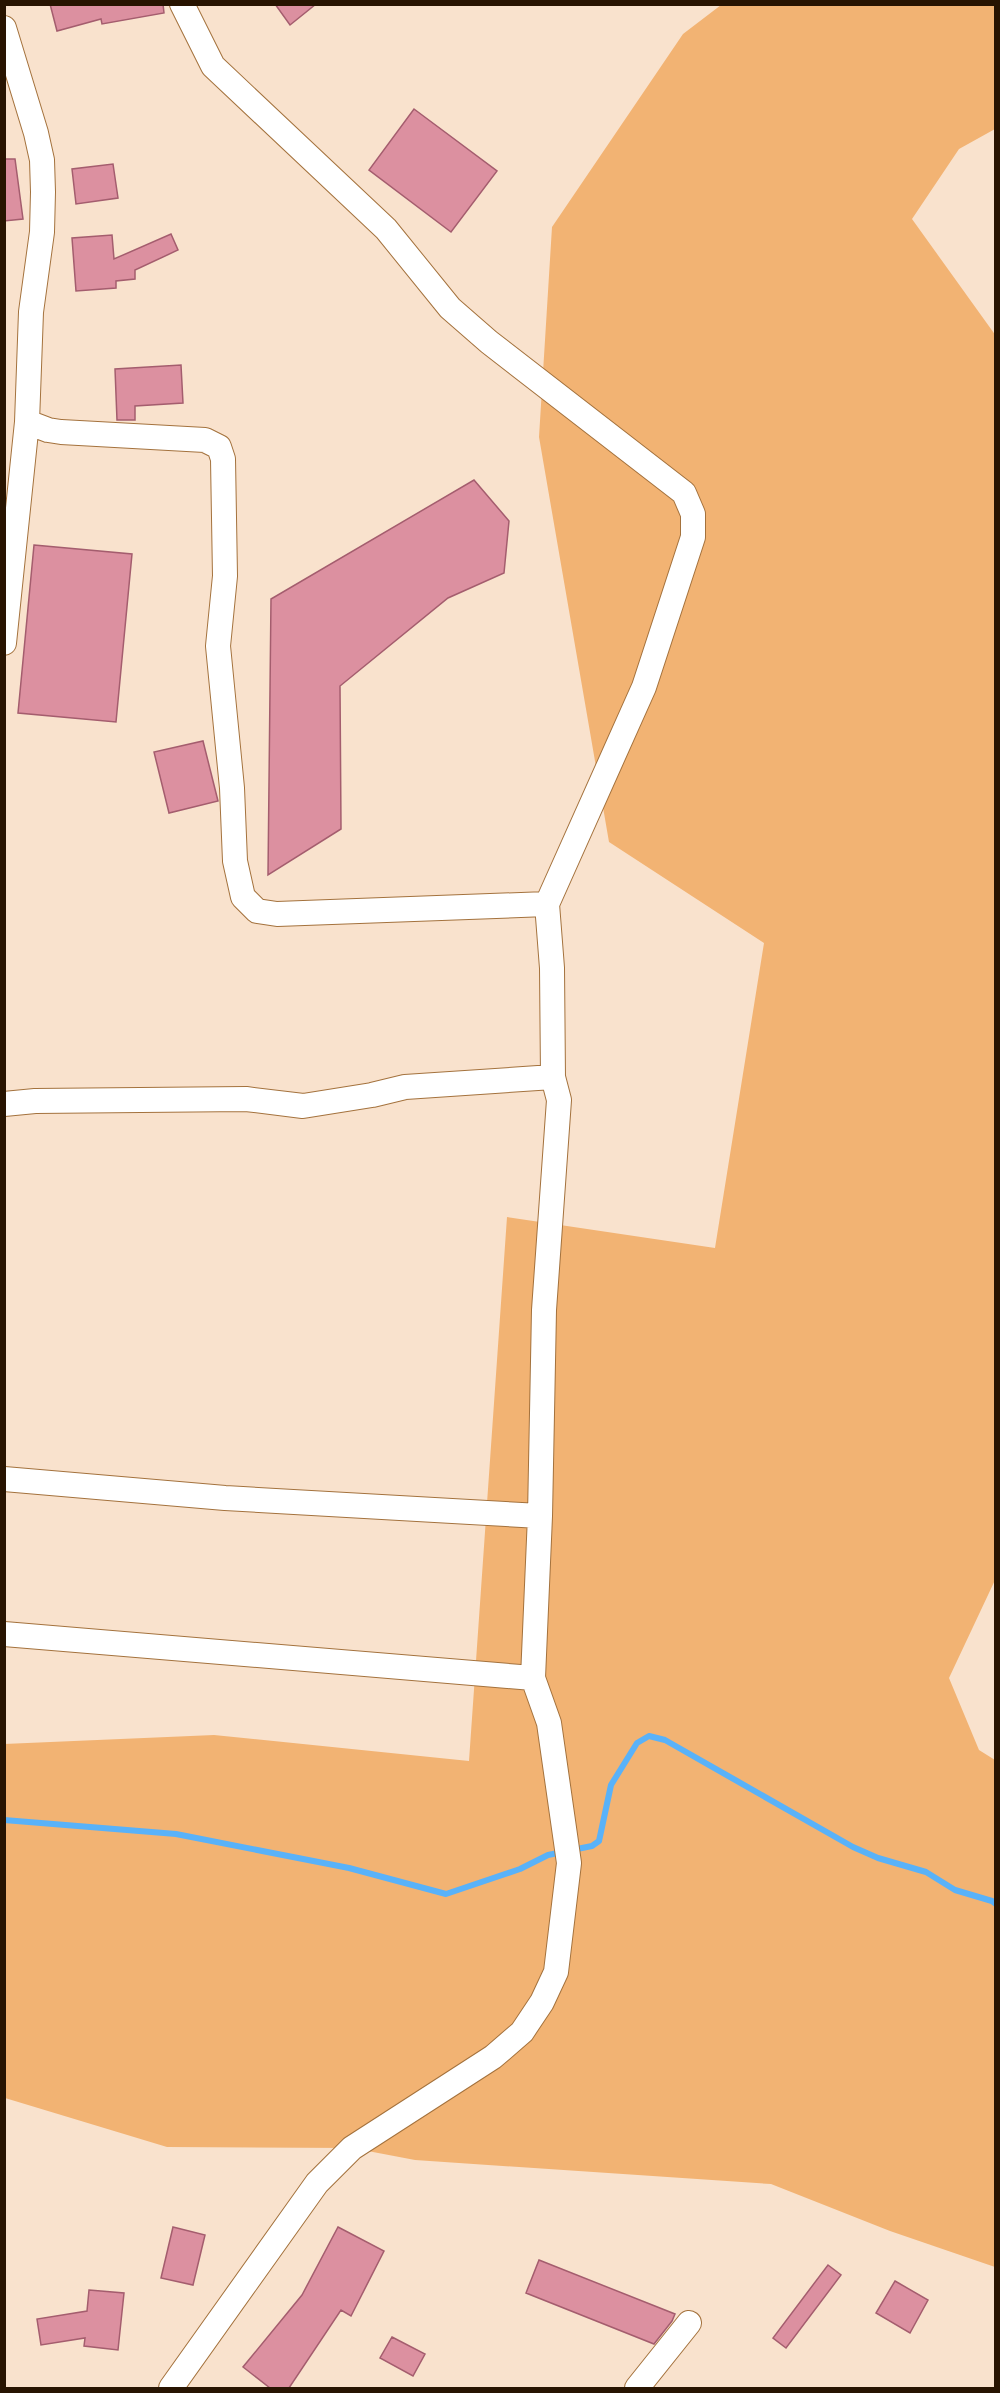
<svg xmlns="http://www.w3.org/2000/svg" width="1000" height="2393" viewBox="0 0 1000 2393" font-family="'Playfair Display',serif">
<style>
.green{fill:#f2b373}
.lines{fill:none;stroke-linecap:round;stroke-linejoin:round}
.stream{stroke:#59b2f9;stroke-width:6}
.building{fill:#dc90a0;stroke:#a45d6e;stroke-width:1.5}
.street-casing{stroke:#a4723d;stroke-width:26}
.street{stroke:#fff;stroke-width:24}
</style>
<rect width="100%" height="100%" fill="#f9e2cd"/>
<path class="green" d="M721,5H995V129L959,149L912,219L996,336V1578L949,1678L979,1750L995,1760V2267L890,2231L771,2184L415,2160L352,2148L167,2147L5,2098L4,1744L214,1735L469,1761L507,1217L715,1248L764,943L609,842L539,437L552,227L683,34Z"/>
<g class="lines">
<path class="stream" d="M4,1820L176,1834L349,1868L446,1894L520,1869L548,1855L563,1852
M572,1850L592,1846L599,1841L611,1785L637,1743L649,1736L665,1740L853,1847L878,1858L926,1872L955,1890L992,1901L996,1904"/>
</g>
<path class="building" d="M50,4H163L164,13L102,24L101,19L57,31Z
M275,4H316L290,25Z
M414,109L497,171L451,232L369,170Z
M4,159H15L23,219L4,221Z
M113,164L118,198L76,204L72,169Z
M171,234L178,250L135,270V279L116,281V288L76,291L72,238L112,235L114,259Z
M181,365L183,403L135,406V420H117L115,369Z
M474,480L509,521L504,573L448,598L340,686L341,829L268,875L271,599Z
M34,545L132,554L116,722L18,713Z
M203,741L218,801L169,813L154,752Z
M173,2227L205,2235L193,2285L161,2278Z
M338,2227L384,2251L351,2316L341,2310L289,2388H270L243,2367L302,2295Z
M539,2260L675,2314L672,2321L654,2344L526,2293Z
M828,2265L841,2275L786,2348L773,2338Z
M895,2281L928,2300L910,2333L876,2313Z
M89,2290L124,2293L118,2350L84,2346L85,2338L41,2345L37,2319L87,2311Z
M392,2337L425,2354L413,2376L380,2358Z"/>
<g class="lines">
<g class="street-casing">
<path id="street" d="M4,28L36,133L42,160L43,192L42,232L31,312L27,422L4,643
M27,422L48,430L61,432L205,440L219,447L223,459L225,576L218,646L232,788L235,861L243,897L257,911L277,914L547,904
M4,1104L35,1101L246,1099L303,1106L372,1095L405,1087L553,1077
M4,1479L225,1498L540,1516
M4,1634L533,1678
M171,2388L317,2183L352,2148L493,2057L522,2032L542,2002L556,1972L569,1863L549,1723L533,1678L540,1516L544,1310L559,1100L553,1077L552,968L547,904L644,687L693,537V514L684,493L489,342L450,308L386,229L213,66L182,4
M637,2388L689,2323"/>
</g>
<use href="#street" class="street"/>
</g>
<rect width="1000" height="2393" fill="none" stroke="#281401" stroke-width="12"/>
</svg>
